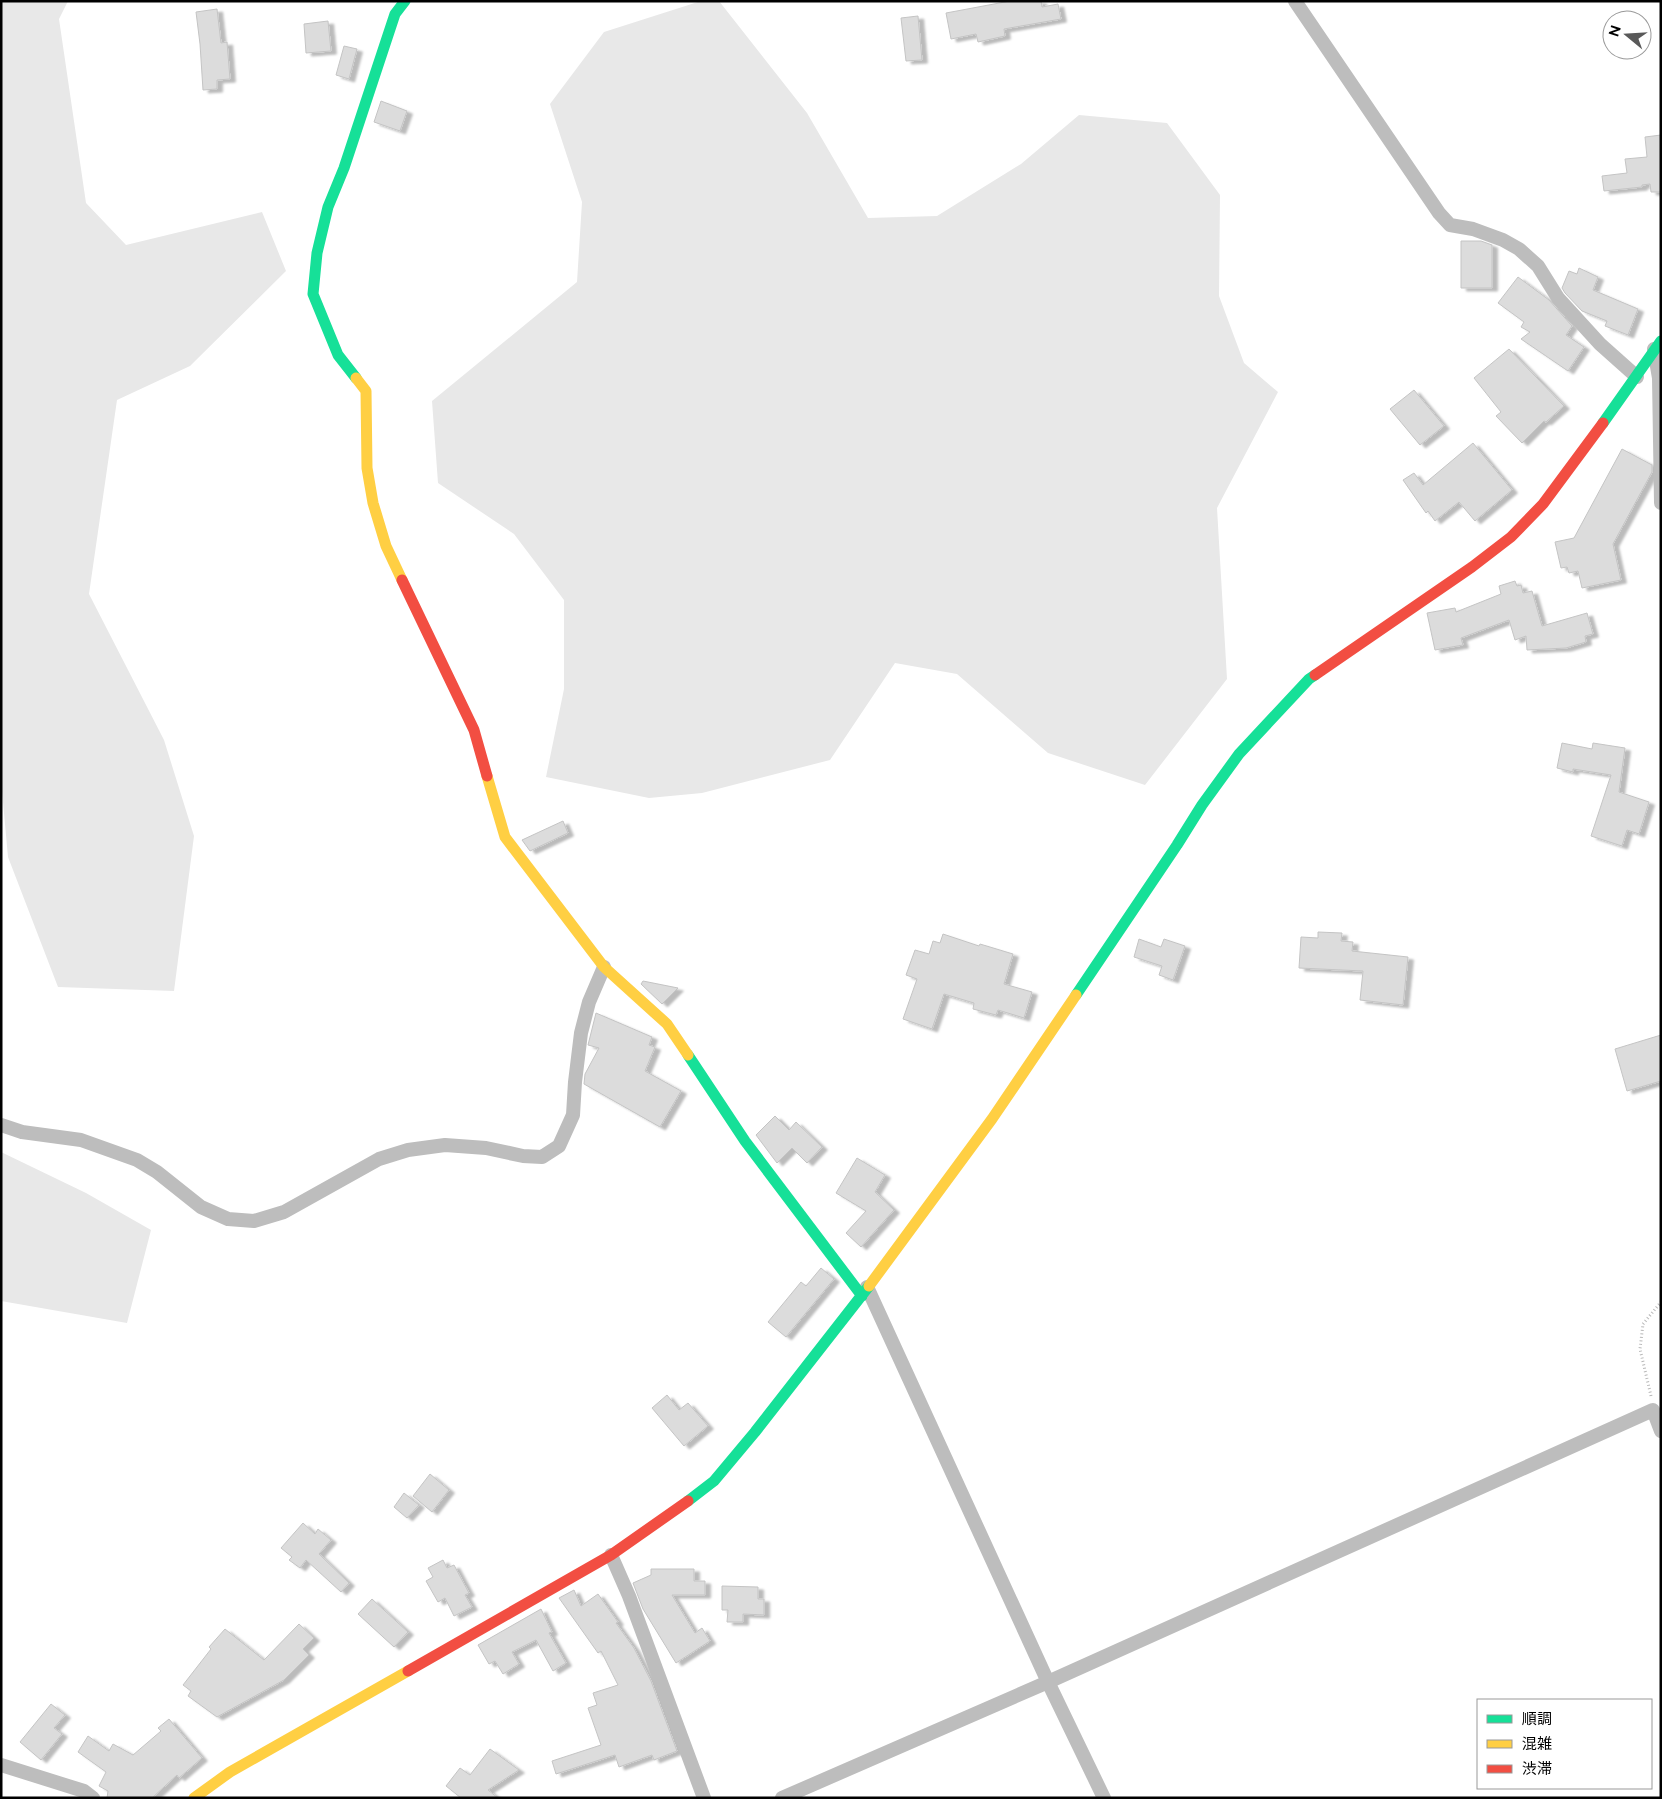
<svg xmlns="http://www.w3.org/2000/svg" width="1662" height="1799" viewBox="0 0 1662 1799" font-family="Raleway,'Noto Sans JP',sans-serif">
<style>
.green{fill:#e8e8e8}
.building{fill:#dcdcdc;stroke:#c4c4c4;filter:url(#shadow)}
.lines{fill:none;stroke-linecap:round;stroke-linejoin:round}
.path{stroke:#b8b8b8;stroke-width:3;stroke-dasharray:1 2.5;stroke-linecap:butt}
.street{stroke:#bdbdbd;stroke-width:14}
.fast{stroke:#16e098;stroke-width:11}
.slow{stroke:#ffcf43;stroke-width:11}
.jam{stroke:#f24e42;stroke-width:11}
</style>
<defs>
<filter id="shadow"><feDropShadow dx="5.5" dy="3" stdDeviation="1" flood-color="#0004"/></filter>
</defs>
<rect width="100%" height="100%" fill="#fff"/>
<path class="green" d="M1,1H68L59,19L86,203L126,245L262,212L286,271L190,366L117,400L89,594L164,740L194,836L174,991L58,987L8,857L1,780Z
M701,1H719L807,113L868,218L937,216L1021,164L1079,115L1167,123L1220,195L1219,296L1244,363L1278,392L1217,508L1227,679L1145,785L1048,753L957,674L895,663L830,760L702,793L649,798L546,777L564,689V600L514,534L438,483L432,401L577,282L582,202L550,104L604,32Z
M1,1152L86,1193L151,1230L127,1323L1,1301Z"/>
<path class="building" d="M1010,1H1041L1042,7L1058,4L1061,19L1004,29L1005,36L978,42L976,34L951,39L946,13Z
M217,9L221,43L227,42L230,79L217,80V89L203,90L200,44L196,12Z
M918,16L922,60L906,61L901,18Z
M328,21L331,51L306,53L304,24Z
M344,46L357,49L349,79L336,75Z
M381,101L407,111L400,131L374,122Z
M1661,135V192H1651L1650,184L1642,185V187L1604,191L1602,176L1627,173L1625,159L1647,157L1645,137Z
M1461,241H1481L1492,245V288H1461Z
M1579,268L1598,277L1593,290L1638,309L1628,335L1605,326L1607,321L1582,311L1565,293L1562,288L1569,271L1577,274Z
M1518,277L1549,300L1572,326L1566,335L1584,347L1568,371L1521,339L1530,332L1521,327L1524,322L1498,303Z
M1509,349L1564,406L1546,422L1544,421L1522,443L1496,416L1501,412L1474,378Z
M1414,390L1444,426L1420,445L1390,409Z
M1473,443L1512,490L1475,521L1459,502L1435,521L1428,511L1426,513L1403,480L1414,473L1423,485Z
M1622,449L1652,465V472L1613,544L1621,580L1582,588L1578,571L1569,573L1567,567L1561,568L1555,542L1574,538Z
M1515,581L1517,586L1521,585L1523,593L1532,591L1542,626L1587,613L1593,634L1585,636L1586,642L1566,648L1527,650L1526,636L1515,640L1509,620L1461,638L1463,645L1435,650L1427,613L1455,608L1456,612L1501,594L1499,586Z
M1562,743L1592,749L1593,743L1625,748L1619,792L1649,802L1639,834L1627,830L1622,846L1591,836L1611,775L1573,769V772L1557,768Z
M563,821L568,833L530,851L522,840Z
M1318,932L1342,933L1341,941L1353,942L1352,951L1408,957L1403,1005L1360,1000L1363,971L1299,968L1301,937L1318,938Z
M943,934L979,946L980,944L1013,954L1004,984L1032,992L1024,1018L998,1010L996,1015L973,1009L974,1003L944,994L932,1029L903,1019L917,979L906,975L915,950L929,954L933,941L940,943Z
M1139,939L1161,947L1164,939L1185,946L1173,980L1159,975L1162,966L1134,957Z
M643,981L678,988L662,1004L641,984Z
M596,1013L652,1037L649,1045L655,1047L645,1071L681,1091L660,1127L584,1084L585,1074L599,1048L588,1045Z
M1661,1035V1081L1627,1091L1615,1049Z
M775,1116L789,1130L796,1122L822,1147L807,1163L792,1148L777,1163L756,1135Z
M857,1158L885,1175L875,1192L894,1210L861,1247L846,1233L866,1211L836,1193Z
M821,1268L834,1279L786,1337L768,1322L801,1282L806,1286Z
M667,1395L679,1410L688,1403L708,1426L684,1446L652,1408Z
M430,1474L449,1490L432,1512L413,1496Z
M404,1493L419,1505L407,1518L394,1507Z
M303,1523L315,1534L318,1529L331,1540L319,1554L349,1583L341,1592L306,1560L300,1568L289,1560L292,1557L281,1548Z
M443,1560L447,1568L454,1565L469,1593L465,1595L472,1607L454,1616L445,1598L438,1602L426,1581L433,1577L428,1568Z
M651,1569H694V1581H705V1595H672L695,1633L702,1628L710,1641L676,1663L643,1609L633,1583L651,1575Z
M722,1586L758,1587V1599H764V1615L743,1614V1622H727L728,1610H722Z
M574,1590L581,1606L598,1594L618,1622L616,1623L634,1648L651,1681L677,1751L654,1760L652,1755L619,1767L615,1755L556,1774L552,1761L601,1745L588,1708L597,1705L593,1693L618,1685L601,1651L598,1653L559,1598Z
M372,1599L408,1632L394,1647L358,1614Z
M541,1609L552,1632L549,1633L566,1663L553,1671L536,1640L512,1652L519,1664L503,1674L495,1661L489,1664L478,1645Z
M299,1624L314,1638L303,1649L309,1655L284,1680L217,1717L188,1696L191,1691L183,1685L211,1649L209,1647L225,1629L264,1660Z
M51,1704L65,1715L54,1728L62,1734L41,1760L20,1742Z
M169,1719L202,1758L179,1778L177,1775L152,1798H107L108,1791L99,1786L106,1772L78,1752L88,1736L109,1751L113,1744L133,1755L161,1731L158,1728Z
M490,1749L519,1770L488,1790L498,1798H461L446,1786L460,1768L470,1775Z"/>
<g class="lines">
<path class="path" d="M1651,1396L1640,1349L1643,1324L1661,1302"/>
<path class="street" d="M1295,1L1439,213L1450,225L1473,229L1503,240L1519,249L1538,266L1558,298L1600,344L1637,377
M1654,349L1659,378L1661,503
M1,1125L22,1132L81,1140L137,1160L157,1172L201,1207L228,1219L254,1221L284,1212L379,1159L408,1150L445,1145L486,1148L523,1156L542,1157L559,1146L573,1115L575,1082L581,1033L589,1002L604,967
M867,1287L1048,1682L1104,1798
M611,1555L629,1596L704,1798
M1,1765L84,1791L93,1798
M782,1798L1048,1682L1653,1410L1661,1431"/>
<path class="fast" d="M356,378L338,355L313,294L317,253L328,207L344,168L395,14L405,1
M1603,423L1661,341
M1076,995L1177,845L1202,805L1239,754L1309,679L1315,675
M688,1055L745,1141L862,1296
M688,1501L714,1481L755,1432L869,1286"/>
<path class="slow" d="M356,378L366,391L367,468L373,503L386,546L402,580
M487,776L505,837L604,967L667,1024L688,1055
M869,1286L992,1119L1076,995
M194,1798L230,1772L408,1671"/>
<path class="jam" d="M402,580L474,730L487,776
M1315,675L1472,567L1511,537L1543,504L1603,423
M408,1671L611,1555L688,1501"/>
</g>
<rect width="1662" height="1799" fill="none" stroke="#000000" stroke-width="5"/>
<rect x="1477" y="1699" width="175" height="90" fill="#ffffff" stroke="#999999"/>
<rect x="1487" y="1715" width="25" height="8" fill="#16e098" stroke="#999999"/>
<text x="1522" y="1724" font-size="15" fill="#000000">順調</text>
<rect x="1487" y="1740" width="25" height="8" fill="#ffcf43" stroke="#999999"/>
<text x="1522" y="1749" font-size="15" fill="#000000">混雑</text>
<rect x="1487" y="1765" width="25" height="8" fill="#f24e42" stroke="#999999"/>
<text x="1522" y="1774" font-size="15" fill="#000000">渋滞</text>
<g transform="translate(1627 35) rotate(288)"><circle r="24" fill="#ffffff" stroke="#999999"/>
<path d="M0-4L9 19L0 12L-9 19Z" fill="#595959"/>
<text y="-8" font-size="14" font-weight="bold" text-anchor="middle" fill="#000000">N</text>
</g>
</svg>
